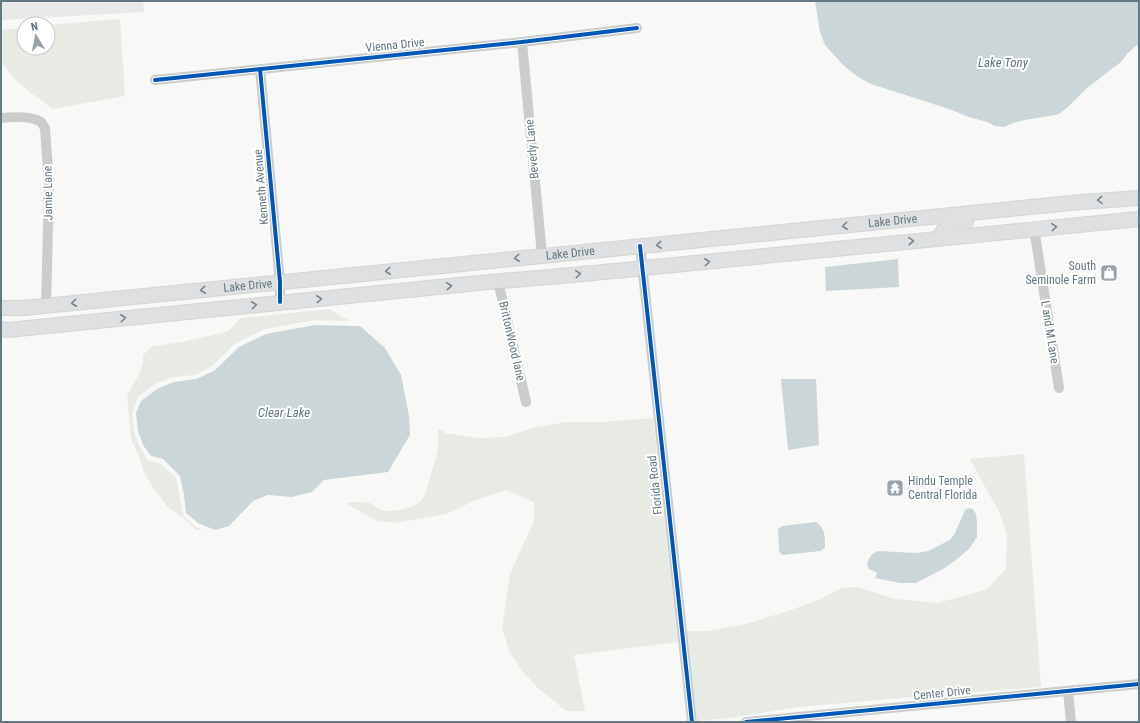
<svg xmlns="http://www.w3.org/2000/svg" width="1140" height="723" viewBox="0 0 1140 723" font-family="'Roboto Condensed',sans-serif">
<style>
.built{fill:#e8e9e8}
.green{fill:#e8eae4}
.water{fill:#cad6d7}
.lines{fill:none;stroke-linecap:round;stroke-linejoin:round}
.secondary-casing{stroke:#d4d5d5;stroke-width:16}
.street{stroke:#cbcdcd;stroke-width:10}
.secondary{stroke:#dfe0e1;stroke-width:14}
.cycleway-casing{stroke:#fff;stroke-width:6}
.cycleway{stroke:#0057b8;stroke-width:4}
.oneway{stroke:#768890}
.labels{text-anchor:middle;stroke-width:4;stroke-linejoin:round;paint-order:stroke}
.street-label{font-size:12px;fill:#637982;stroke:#fff}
.poi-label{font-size:12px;fill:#637982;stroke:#fff;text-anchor:end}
.water-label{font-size:13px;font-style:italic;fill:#5e787c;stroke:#fff}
</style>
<rect width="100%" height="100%" fill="#f8f8f7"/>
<path class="built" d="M1,1H143L144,12L1,20Z"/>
<path class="green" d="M120,19L125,96L53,109C38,98 5,76 1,58C0,50 1,39 1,30L24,28V48H48V25Z
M329,309L350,321L315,320L265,329L236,343L212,366L195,375L173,377L155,384L138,397L132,413L134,432L139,446L148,460L161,464L176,478L183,515L196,527L203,530H196L182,516H180L167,506L152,486L144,472L139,456L131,439L127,396L141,370L143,363V355L153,346L182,342L226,332C232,329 235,323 241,318Z
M653,418L678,642L574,655L585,711H566L537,687L524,673L509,651L502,628L510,574L534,521V502L506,490L476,500L446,514L395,523L377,521L345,503L356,502L370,503L375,507L385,511L400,510L414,506L422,500L426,492L438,449V430H441L445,433L478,438L506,437L532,428L566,422H603Z
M1024,454L1041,687L890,699L798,707L730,718L697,721L687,631H707L746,624L785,612L819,600L841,588L857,587L895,599L937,603L986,590L1006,569L1007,536L999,511L984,485L970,459Z"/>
<path class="water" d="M815,1H1139V43L1127,54L1121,62L1087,88L1068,107L1059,114L1055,115L1025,120L1013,123L1004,127L995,126L987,122L969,117L949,109L871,84L858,77L843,65L825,45L820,32Z
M898,259L899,287L826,291L825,267Z
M315,325L360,326L385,348L401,375L409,416L410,435L388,472L324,480L312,492L292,497L268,495L253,501L229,526L215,530L198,523L186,513L184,495L180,476L163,459L151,456L143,445L138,431L136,413L141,401L157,389L174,382L196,379L214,371L239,347L266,334Z
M781,379H816L819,445L788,450Z
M969,508L973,509L976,514L977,524V537L969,549L956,560L943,569L916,583H900L875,578L877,573L869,569L867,564C869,558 871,554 878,551L916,553L928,551L950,540L955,533L965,510Z
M816,522C825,528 825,536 825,547L821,551L782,555L779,551L778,529L782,526Z"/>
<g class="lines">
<g class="secondary-casing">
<g id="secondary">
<path d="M938,239C946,224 950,223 966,222"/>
<path id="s1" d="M1,308H24L1081,202L1139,198"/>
<path d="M1,329L8,330C165,314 322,298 479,283C534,278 590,274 644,268C809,251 974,234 1139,219"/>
</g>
</g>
<path class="street" d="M522,42L542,255
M260,69L280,282V302
M155,80L522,42L637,28
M1,118C11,117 32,116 41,122C42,123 44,127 45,128L49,185L46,306
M1034,228L1059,388
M640,246L692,722
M498,281L526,402
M1068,691L1071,722
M746,722L1139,684"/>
<use href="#secondary" class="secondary"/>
<g class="cycleway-casing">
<path id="cycleway" d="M260,69L280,282V302
M155,80L522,42L637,28
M640,246L692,722
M746,722L1139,684"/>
</g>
<use href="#cycleway" class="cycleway"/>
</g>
<defs><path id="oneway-chevron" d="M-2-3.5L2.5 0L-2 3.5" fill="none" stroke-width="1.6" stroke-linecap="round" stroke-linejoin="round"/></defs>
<g class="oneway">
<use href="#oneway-chevron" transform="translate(1100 200) rotate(176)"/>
<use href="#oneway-chevron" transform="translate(845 226) rotate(174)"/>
<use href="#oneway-chevron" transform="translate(1054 227) rotate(-5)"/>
<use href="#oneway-chevron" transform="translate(911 241) rotate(-4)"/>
<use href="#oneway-chevron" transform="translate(659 245) rotate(174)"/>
<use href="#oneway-chevron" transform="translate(517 258) rotate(174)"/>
<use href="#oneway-chevron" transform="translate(707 262) rotate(-6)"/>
<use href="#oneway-chevron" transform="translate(388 271) rotate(174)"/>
<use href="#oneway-chevron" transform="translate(578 274) rotate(-5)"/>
<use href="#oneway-chevron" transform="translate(449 286) rotate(-6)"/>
<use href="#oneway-chevron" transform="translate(203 290) rotate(174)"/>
<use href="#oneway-chevron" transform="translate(319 299) rotate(-6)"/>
<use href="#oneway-chevron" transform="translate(74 303) rotate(174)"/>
<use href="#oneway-chevron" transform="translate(254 305) rotate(-6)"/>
<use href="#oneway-chevron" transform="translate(123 318) rotate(-6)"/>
</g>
<defs>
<g id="shop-square" transform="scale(0.9)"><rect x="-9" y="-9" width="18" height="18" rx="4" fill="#97a5ab" stroke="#fff"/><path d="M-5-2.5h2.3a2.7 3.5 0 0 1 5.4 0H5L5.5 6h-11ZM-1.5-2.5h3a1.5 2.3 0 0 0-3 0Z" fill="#fff"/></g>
<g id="temple-square" transform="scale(0.9)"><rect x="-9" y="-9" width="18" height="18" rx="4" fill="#97a5ab" stroke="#fff"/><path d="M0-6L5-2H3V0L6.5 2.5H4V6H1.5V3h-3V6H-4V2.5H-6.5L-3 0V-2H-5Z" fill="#fff"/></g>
</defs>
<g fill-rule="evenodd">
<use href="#shop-square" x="1109" y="273"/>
<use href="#temple-square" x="895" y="488"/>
</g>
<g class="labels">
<g class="street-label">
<text transform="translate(395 45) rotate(-6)" y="4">Vienna Drive</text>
<text transform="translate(532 149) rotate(-95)" y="4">Beverly Lane</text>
<text transform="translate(261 187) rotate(-95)" y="4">Kenneth Avenue</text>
<text transform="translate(48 193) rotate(-91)" y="4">Jamie Lane</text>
<text dy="4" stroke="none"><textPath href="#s1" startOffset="896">Lake Drive</textPath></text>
<text dy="4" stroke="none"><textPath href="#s1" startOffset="572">Lake Drive</textPath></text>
<text dy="4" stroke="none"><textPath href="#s1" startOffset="248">Lake Drive</textPath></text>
<text transform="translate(1050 332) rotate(81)" y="4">L and M Lane</text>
<text transform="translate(512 341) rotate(77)" y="4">BrittonWood lane</text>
<text transform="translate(655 485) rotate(-96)" y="4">Florida Road</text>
<text transform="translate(942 693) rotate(-6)" y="4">Center Drive</text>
</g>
<g class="poi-label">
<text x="1096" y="270">South<tspan x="1096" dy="14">Seminole Farm</tspan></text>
<text x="908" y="485" text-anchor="start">Hindu Temple<tspan x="908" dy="14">Central Florida</tspan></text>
</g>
<g class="water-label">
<text x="1003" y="67">Lake Tony</text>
<text x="284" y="417">Clear Lake</text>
</g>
</g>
<rect width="1140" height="723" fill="none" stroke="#637982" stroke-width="4"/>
<g transform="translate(36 36) rotate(350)"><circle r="19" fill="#ffffff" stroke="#c1c9cd"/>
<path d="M0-3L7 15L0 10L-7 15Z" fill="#97a5ab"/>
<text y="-6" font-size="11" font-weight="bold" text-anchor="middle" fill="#637982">N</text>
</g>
</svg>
